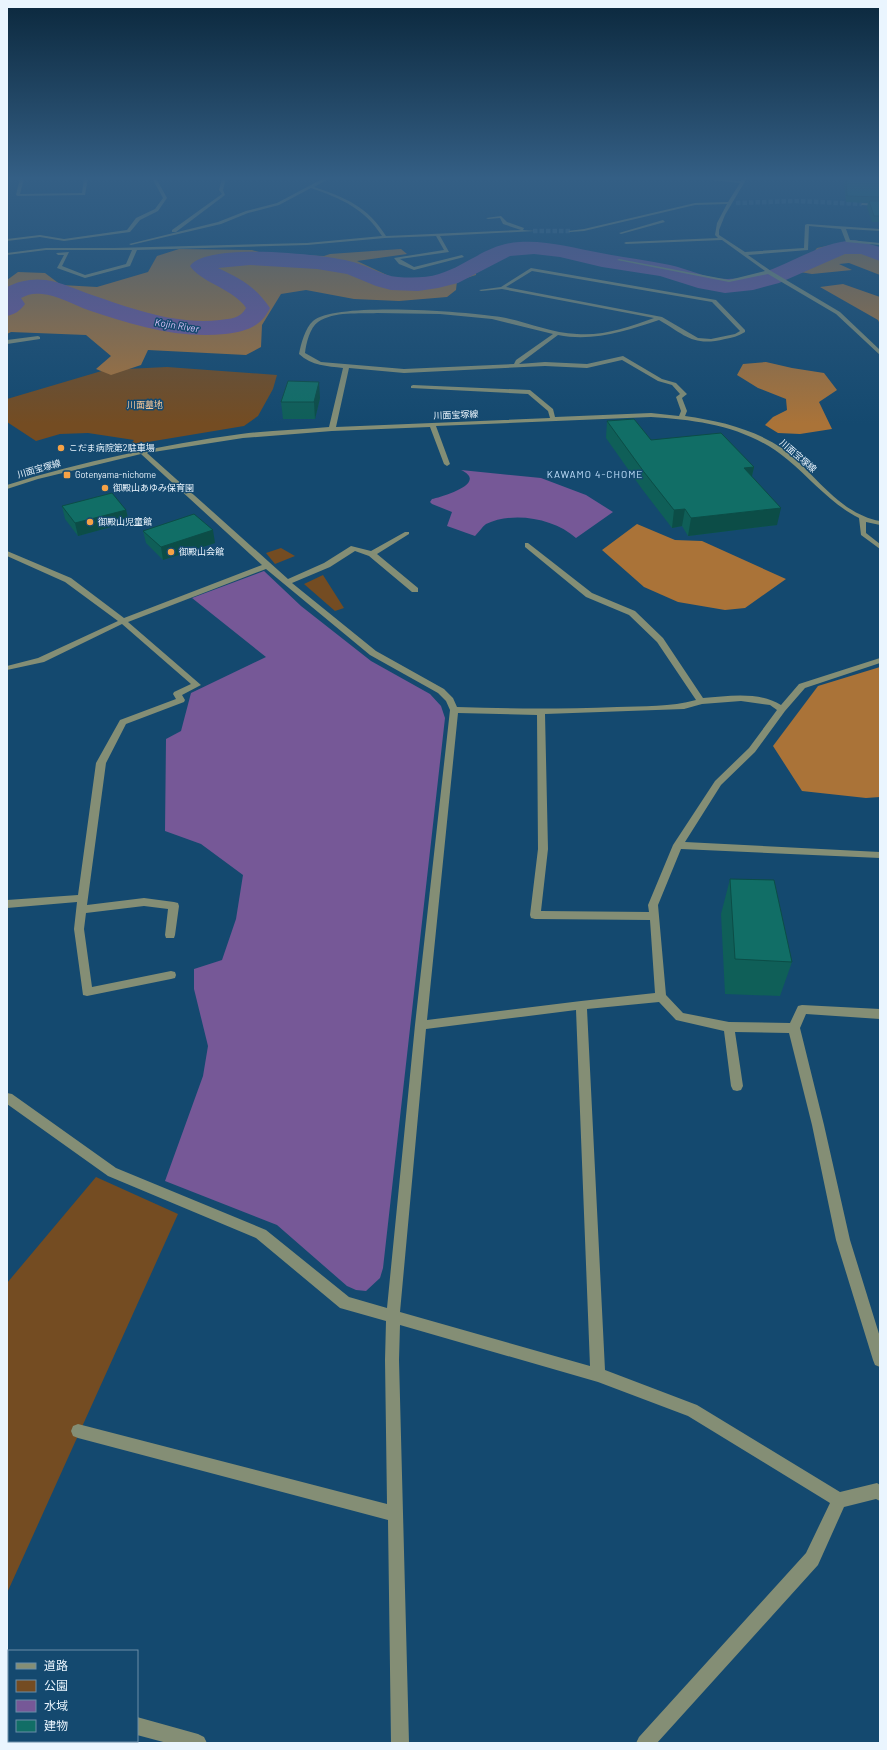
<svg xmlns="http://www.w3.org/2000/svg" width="887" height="1750" viewBox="0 0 887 1750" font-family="Barlow,'Noto Sans JP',sans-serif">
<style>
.green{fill:#744c22}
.forest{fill:#aa7338}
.water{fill:#765897}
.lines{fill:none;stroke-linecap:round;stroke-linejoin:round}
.river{fill:#765897;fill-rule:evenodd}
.minor-tunnel{stroke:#346384;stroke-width:4.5;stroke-dasharray:4.5 2;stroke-linecap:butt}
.minor{fill:#848e75;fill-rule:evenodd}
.wall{fill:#0f5f58}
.shaded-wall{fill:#0c4d47}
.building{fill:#116e66;stroke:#0c4d47}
.poi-dot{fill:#f6a246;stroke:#14496f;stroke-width:1.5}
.labels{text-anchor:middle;stroke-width:3;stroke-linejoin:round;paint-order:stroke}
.far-park-label{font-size:9px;fill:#f5c79a;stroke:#14496f}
.far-street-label{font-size:9px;fill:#eaf5fe;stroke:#14496f}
.far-poi-label{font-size:9px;fill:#eaf5fe;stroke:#14496f;text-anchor:start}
.far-water-label{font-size:10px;font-style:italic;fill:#d8bff6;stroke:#14496f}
.far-neighbourhood-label{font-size:10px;letter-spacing:1px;fill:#c1e0fc;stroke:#14496f}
</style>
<rect width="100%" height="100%" fill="#14496f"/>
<path class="green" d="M167,367L277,375L273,389L258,416L244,426L130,445L134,440L88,433L60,434L36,441L7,422V399L105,370Z
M281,548L295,556L275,564L266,553Z
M323,575L344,608L335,611L304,584Z
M96,1177L178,1214L7,1593V1283Z"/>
<path class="forest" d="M845,242L870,245L880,249V275L849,263L839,264L852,270L812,274L794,271L795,263L811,255L817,248Z
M179,249L252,250L266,254L324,256L330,254L401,249L407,254L357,261L402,282L440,275L461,268L476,270V275L457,281L456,290L447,297L399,301L354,299L306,290L281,294L262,325L261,347L246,355L148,350L141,365L111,375L96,369L111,356L86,335L11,332L7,334V280L18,272L45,273L61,285L97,287L148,272L157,256Z
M843,284L880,297V324L878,320L820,287Z
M766,362L792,368L824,373L837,390L819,402L832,429L800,434L778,433L765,425L773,417L787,410L786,399L758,388L737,375L743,364Z
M637,524L675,540L702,541L786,579L745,608L725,610L678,602L644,587L602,550Z
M880,667V797L866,798L802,791L773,746L818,686Z"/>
<path class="water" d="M461,470L541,478L586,495L613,512L576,538C554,518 513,511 486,524C482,527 479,532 475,536L447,526L452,512L432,504L430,502L432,499C442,497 489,483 461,470Z
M264,571L301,606L371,661L430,694L441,706L445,718L383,1268L380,1278L366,1291L356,1290L347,1286L277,1225L165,1181L203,1076L208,1046L194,989V969L222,960L236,919L243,875L201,844L165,831L166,739L181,731L191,693L266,657L192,598Z"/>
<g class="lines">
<path class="river" d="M855,240L880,247V261L861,254H845L779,283L753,290L725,293L698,288L660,276L602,267L560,257L534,254L510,256L458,283L438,288L418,291L391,290L376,286L347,274L317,269L250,265L218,268C241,279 255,286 270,308C261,327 245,332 225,334C178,339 132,325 88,310C74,305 57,295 42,294C34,293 28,294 21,298L25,304C20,311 15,314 7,316V287C18,281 33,278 46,280C61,282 77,290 92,295C133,309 176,325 220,320C230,319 241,318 246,308L244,305C228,287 201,282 190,266C207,242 321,254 349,261C365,264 382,276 398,277C411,278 427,278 439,274C468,265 487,244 519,242C547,240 574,248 601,253C624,258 647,260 670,265C689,269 707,279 727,279C776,279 808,243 855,240Z"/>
<path class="minor-tunnel" d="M736,203L796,201L862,204
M533,231H570"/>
<path class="minor" d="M20,178H24L20,194L82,193L84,178H88L85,195L18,196L16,195Z
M152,178H156L167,198L158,211L140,220L130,232L64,241L40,237L7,241V239L40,235L64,239L127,230L136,218L155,209L163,198Z
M222,178H226L223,190L225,195L176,232H172V230L222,194L219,190Z
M324,178H330L314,187C346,198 367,206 386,236L521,230L503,224L500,218L488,219L486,218L501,216L507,222L524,228L523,230L535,231L440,236L449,252L400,259L414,267L462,255L464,257L414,270L399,264L394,258L444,250L436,236L385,238L307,245L137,250L130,266L85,278L57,268L64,255H58L56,253L69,252L62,266L85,275L126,264L132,250H46L7,255V253L46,248H114L307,243L382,236C364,208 342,199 311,188L279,205L248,213L221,224L131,245L129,244L218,222L246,211L277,203Z
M442,178H451L441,181L439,180Z
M693,178L741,181L743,178H747L725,215L719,230V235L745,252L804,248L805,225L807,224L880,229V231L846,229L850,240L880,243V245L846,242L841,229L809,226L808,250L748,255L771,271L840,312L880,350V355L836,314L768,274L729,282L617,260L619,259L729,280L765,271L722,240L626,244L624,243L626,242L718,238L715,235L717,223L727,204L695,205L584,231L570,232L568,231L584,229L695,203L728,202L740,183Z
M862,203L880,204V206L861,205Z
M663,220L665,222L621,234L619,233Z
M531,268L716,300L745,330V332C738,336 732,338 725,339C693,347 685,335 659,320C626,331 593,342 558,335L519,364L545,362L587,364L623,356L662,379L676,383L687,394L682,398L687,411L685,416C720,421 754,429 783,449C814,472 839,514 880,521V525L866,522V533L880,544V549L861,535L859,518C831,504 812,480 788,460C749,427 700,420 651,417L436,426L450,464L447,466L444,464L430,427L332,431L243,438L147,453L288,579L324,563L351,546L371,551L405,532H409V534L377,554L418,588V592H412L369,556L355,551L330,567L292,583L376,651L444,689L453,698L457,707C511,709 563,709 617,707C643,706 671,707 696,700L657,642L629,615L586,597L525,547V543H528L592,593L635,611L663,638L703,698C728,696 759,691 781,705L799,684L880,658V663L805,688L785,711L755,752L721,785L685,842L880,852V858L681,849L658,905L666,995L683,1013L729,1022L790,1023L798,1006L802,1005L880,1009V1019L806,1014L800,1028L824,1125L850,1240L880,1337V1367L875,1365L873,1360L836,1240L812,1125L789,1033L735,1032L743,1086L741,1090L737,1091L733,1090L731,1086L724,1031L676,1020L659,1002L587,1009L605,1370L697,1405L840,1492L877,1483L880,1485V1501L876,1499L844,1507L818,1565L657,1743H636L639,1737L806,1553L830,1503L688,1416L598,1382L400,1325L399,1360L409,1743H391L388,1520L78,1438L73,1436L71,1431L73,1426L78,1424L387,1504L385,1360L386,1321L340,1308L256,1238L108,1176L7,1104V1093L12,1094L116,1168L266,1230L349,1297L387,1308L415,1025L450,710L446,701L438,693L370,655L266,569L128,622L201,685L182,695L185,700L184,702L126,724L106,763L87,905L144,898L174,902L178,903L179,906L175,935L174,938H166L165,935L168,909L144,906L86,913L84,929L92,987L171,971L175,972L176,975L175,978L171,979L87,996L83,995L74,929L77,902L7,908V900L78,895L96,763L120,720L176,699L173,694L174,692L191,684L122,624L44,662L7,670V666L38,658L118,621L65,582L7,556V551L71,578L124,618L262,565L141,454L38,479L7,489V485C83,461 162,445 241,434C270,430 300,430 329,427L343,368C327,366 312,366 299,354C301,344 305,328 313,321C336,301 474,312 506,318C530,323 552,333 577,334C604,336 629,327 654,318L502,289L481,291L479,290L501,287ZM532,271L712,302L740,331L735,334L711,339L698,338L662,317L506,287ZM377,313L440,314L492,319L553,334L516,360L514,364L404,369L321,362L305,353C306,344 310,327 318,322C334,311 359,314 377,313ZM622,360L658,381L672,385L680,394L676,397L681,411L679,416L651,413L555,417L553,409L530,390L413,385L411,386V388L528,394L548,411L550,418L336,427L349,368L404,373L545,366L587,368ZM741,701L770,705L777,710L749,748L715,781L673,845L648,905L649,912L541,911L548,849L545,714L684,709L702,704ZM458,713L537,715L538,849L530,915L531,918L535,919L650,920L655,993L581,1001L427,1020ZM576,1010L590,1366L400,1312L426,1029Z
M38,336L40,337V339L7,344V340Z
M7,1682L9,1683V1701L7,1700Z
M137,1717L198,1734L204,1737L207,1743H167L137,1735Z"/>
</g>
<path class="wall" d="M845,178H880V222H872L867,207L868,203L846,202L844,181Z
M320,398L315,419H283L281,402Z
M607,421L651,440L754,467L752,476L777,525L688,536L682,526L672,528L642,489L606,438Z
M62,506L126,510L129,522L78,536L65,519Z
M143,531L215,543L163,560L146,543Z
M730,879L792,962L780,996L725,994L721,914Z"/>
<path class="shaded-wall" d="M319,382L320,398L315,419L314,402Z
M754,467L750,484L744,468Z
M781,508L777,525L688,536L691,518Z
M685,509L682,526L672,528L674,510Z
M126,510L129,522L78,536L75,523Z
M213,530L215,543L163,560L161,547Z"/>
<path class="building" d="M846,178H880V197L847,196Z
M869,201H880V216H874Z
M288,381L319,382L314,402H281Z
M634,419L651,440L721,433L754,467L744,468L781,508L691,518L685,509L674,510L644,472L607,421Z
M112,493L126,510L75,523L62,506Z
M194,514L213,530L161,547L143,531Z
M730,879L774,880L792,962L735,959Z"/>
<linearGradient id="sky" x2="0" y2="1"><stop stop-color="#0b283d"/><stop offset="0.42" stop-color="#345f85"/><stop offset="1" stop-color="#345f85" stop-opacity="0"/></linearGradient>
<rect width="887" height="424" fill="url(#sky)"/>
<g class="poi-dot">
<circle cx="61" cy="448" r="4"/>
<rect x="63" y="471" width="8" height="8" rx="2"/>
<circle cx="105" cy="488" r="4"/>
<circle cx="90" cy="522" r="4"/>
<circle cx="171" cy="552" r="4"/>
</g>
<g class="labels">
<g class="far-park-label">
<text x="145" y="408">川面墓地</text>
</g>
<g class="far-street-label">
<text transform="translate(456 415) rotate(-2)" y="3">川面宝塚線</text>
<text transform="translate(798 456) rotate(41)" y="3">川面宝塚線</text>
<text transform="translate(39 469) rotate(-16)" y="3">川面宝塚線</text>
</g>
<g class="far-poi-label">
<text x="69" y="451">こだま病院第2駐車場</text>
<text x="75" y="478">Gotenyama-nichome</text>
<text x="113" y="491">御殿山あゆみ保育園</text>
<text x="98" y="525">御殿山児童館</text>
<text x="179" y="555">御殿山会館</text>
</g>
<g class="far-water-label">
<text transform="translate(177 325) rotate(9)" y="4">Kojin River</text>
</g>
<g class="far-neighbourhood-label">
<text x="595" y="478">KAWAMO 4-CHOME</text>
</g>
</g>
<rect width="887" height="1750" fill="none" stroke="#eaf5fe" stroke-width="16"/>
<rect x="8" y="1650" width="130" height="92" fill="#14496f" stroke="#6a8ea8"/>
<rect x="16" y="1663" width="20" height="6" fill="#848e75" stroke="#6a8ea8"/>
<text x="44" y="1670" font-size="12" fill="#eaf5fe">道路</text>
<rect x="16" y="1680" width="20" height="12" fill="#744c22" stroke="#6a8ea8"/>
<text x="44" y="1690" font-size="12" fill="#eaf5fe">公園</text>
<rect x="16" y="1700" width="20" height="12" fill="#765897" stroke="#6a8ea8"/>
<text x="44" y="1710" font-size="12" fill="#eaf5fe">水域</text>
<rect x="16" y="1720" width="20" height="12" fill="#116e66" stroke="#6a8ea8"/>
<text x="44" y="1730" font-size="12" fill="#eaf5fe">建物</text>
</svg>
